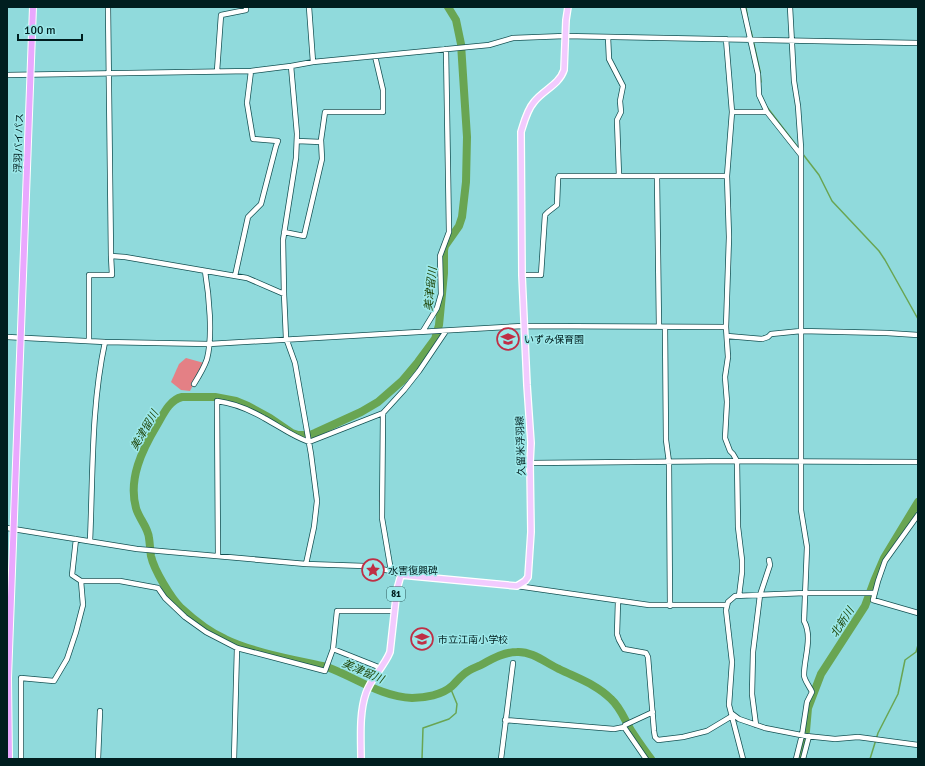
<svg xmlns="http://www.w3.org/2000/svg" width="925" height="766" viewBox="0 0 925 766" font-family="Signika,'Noto Sans JP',sans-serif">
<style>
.green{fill:#e48085}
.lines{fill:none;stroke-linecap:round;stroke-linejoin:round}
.stream{stroke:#69a552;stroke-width:1.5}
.river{stroke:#69a552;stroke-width:8}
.minor-casing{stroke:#155153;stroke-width:6}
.major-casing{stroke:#fff;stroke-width:8}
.highway-casing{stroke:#fff;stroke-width:8}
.minor{stroke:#fff;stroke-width:4.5}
.major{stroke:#f2cbfe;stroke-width:5.5}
.highway{stroke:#e9a8fe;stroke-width:6}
.labels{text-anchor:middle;stroke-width:3;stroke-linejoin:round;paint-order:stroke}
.shield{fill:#9ce8e9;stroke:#2f5b5c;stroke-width:1}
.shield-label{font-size:9px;font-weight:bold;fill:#001e1f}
.street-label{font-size:10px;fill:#001e1f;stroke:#9ce8e9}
.poi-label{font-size:10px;fill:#001e1f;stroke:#9ce8e9;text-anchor:start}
.water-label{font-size:11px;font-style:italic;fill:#21490e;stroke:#9ce8e9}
</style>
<rect width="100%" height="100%" fill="#90dadc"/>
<path class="green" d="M186,358L204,363L190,391L181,390L171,382L179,364Z"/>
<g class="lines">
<path class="stream" d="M746,7L748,20
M751,31L760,71L761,82
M767,107L800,150
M802,153L819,175L832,201L879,251L885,260L918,319
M422,759L423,728L449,719L456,713L457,704L450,687
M870,759L878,733L898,694L905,660L916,652L918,645"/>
<path class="river" d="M448,7L456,20L461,44L467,137L466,182L462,217L459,226L445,246L444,250V273L439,325L435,339L418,362L402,381L378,402L361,412L315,433L310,435H298L292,433L270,418L248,406L236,401L215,397H182C169,400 163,415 157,425C142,450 128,479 136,508C139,519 148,527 149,538C150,544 150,550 151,556C154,570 171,598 181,608C194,620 209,632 225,639C254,653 296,660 327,667C355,677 381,697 412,698C425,698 442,695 452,686C458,680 462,674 470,670C473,668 477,667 481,665C492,659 504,652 517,652C532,651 546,663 559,669C577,678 596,684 611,699C621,708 625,721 632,732C638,741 644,750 651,759
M799,759L806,731L808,708L821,674L865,606L875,579L884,558L918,502"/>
<g class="minor-casing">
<path id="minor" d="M309,7L313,62
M743,7L758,74L759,95L767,112
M790,7L794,81L798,106L801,148V510L807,547L804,621C813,637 804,658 804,675C804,680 810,687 812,692L807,702L802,735L796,759
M608,37L609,59L623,86L620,101L621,112L617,120L619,176
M726,39L732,112L727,176L729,237L726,327L728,357L725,377L727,402L725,438L730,451L733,454L737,461L738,527L742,560V572L739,596
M291,66L297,134L296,158L283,240L284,294L286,338L295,363L311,454L317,501L314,527L306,564
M217,71L221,15L246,10V7
M7,75L251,71L291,66L313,62L489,45L513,38L565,36L918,43
M732,112H767L801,155
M297,141L321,142
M657,177L659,327
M284,232L304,236L322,159L321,140L325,112H383V90L375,56
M111,256L125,257L247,278L284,294
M522,275H541L545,215L548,212L557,205L558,178L559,176H727
M235,276L248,217L261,204L276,146L278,141L253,139L247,103L251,71
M665,327L666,440L669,462L670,606
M423,331L437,308L441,294L440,256L449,232L446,49
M727,336L762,339L768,337L771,334L801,331L887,333L918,335
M7,337L105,342L209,344L523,326L726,327
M89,340V275H112L111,256L108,7
M194,384C199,376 204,368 207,359C213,336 209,295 205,271
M383,413L382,518L391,571
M737,461L918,462
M530,463L736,461
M918,515L885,561L878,581L873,600L918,613
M7,528L137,549L306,564L365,566L391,571L401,575
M76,539L72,575L81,581H120L158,588L165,598L185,617L206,632L237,648L325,671L333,649L337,611H395
M90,541C93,475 91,407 105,342
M218,556L217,401C233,403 250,410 264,418C279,426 292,436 309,442L383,413L404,390L419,371L446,331
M517,586L649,605H726
M618,601L617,634L619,640L624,649L646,653L648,657L654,731L655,737L658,740L683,737L707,731L732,716
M333,649L381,668
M731,713L739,719L765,728L806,736L835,739L858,737L918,745
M505,720L614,729L624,727
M756,725L752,694L753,652L760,595L770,565L769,560
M624,727L646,759
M624,727L625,725L653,712
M21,759V678L54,681L67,659L76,632L83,605L81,581
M98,759L100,711
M234,759L237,648
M501,759L513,663
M743,759L729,705L732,662L726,610L728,602L735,596L805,593H875
M803,759L809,736"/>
</g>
<g class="major-casing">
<path id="major" d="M361,759C361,738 359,713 366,693C371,678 384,667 390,652L397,589L401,575L517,586L525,581L528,577L531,532L530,463L531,443L527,385L522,275L521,132C524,122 527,110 534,102C543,90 559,85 564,70L566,20L568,7"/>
</g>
<g class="highway-casing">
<path id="highway" d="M9,759L8,678L33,7"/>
</g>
<use href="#minor" class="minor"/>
<use href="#major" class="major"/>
<use href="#highway" class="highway"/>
</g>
<defs>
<g id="school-ring" transform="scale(1.15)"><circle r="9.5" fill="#9ce8e9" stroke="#bf2f45" stroke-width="1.5"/><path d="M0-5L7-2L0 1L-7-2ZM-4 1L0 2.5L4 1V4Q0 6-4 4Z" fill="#bf2f45"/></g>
<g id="sight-ring" transform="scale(1.15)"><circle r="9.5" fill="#9ce8e9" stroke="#bf2f45" stroke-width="1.5"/><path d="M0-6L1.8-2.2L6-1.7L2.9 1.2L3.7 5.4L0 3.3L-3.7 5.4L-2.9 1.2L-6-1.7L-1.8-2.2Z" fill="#bf2f45"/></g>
</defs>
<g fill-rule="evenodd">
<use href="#school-ring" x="508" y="339"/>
<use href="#sight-ring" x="373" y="570"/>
<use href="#school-ring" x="422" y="639"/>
</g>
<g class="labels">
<rect class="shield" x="387" y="587" width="18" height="14" rx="3"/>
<g class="shield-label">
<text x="396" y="597">81</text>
</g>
<g class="street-label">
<text transform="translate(18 143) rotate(-88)" y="4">浮羽バイパス</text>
<text transform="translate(520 446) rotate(-92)" y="4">久留米浮羽線</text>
</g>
<g class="poi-label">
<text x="524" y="343">いずみ保育園</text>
<text x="388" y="574">水害復興碑</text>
<text x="438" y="643">市立江南小学校</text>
</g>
<g class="water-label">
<text transform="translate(430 289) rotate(-84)" y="4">美津留川</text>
<text transform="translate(144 430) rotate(-60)" y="4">美津留川</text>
<text transform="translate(842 622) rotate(-57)" y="4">北新川</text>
<text transform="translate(363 671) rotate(23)" y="4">美津留川</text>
</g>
</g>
<rect width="925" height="766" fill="none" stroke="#001e1f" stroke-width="16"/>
<path d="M18 34v6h64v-6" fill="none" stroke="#001e1f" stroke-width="2"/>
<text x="24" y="34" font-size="12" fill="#001e1f" stroke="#9ce8e9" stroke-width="3" paint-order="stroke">100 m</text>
</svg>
